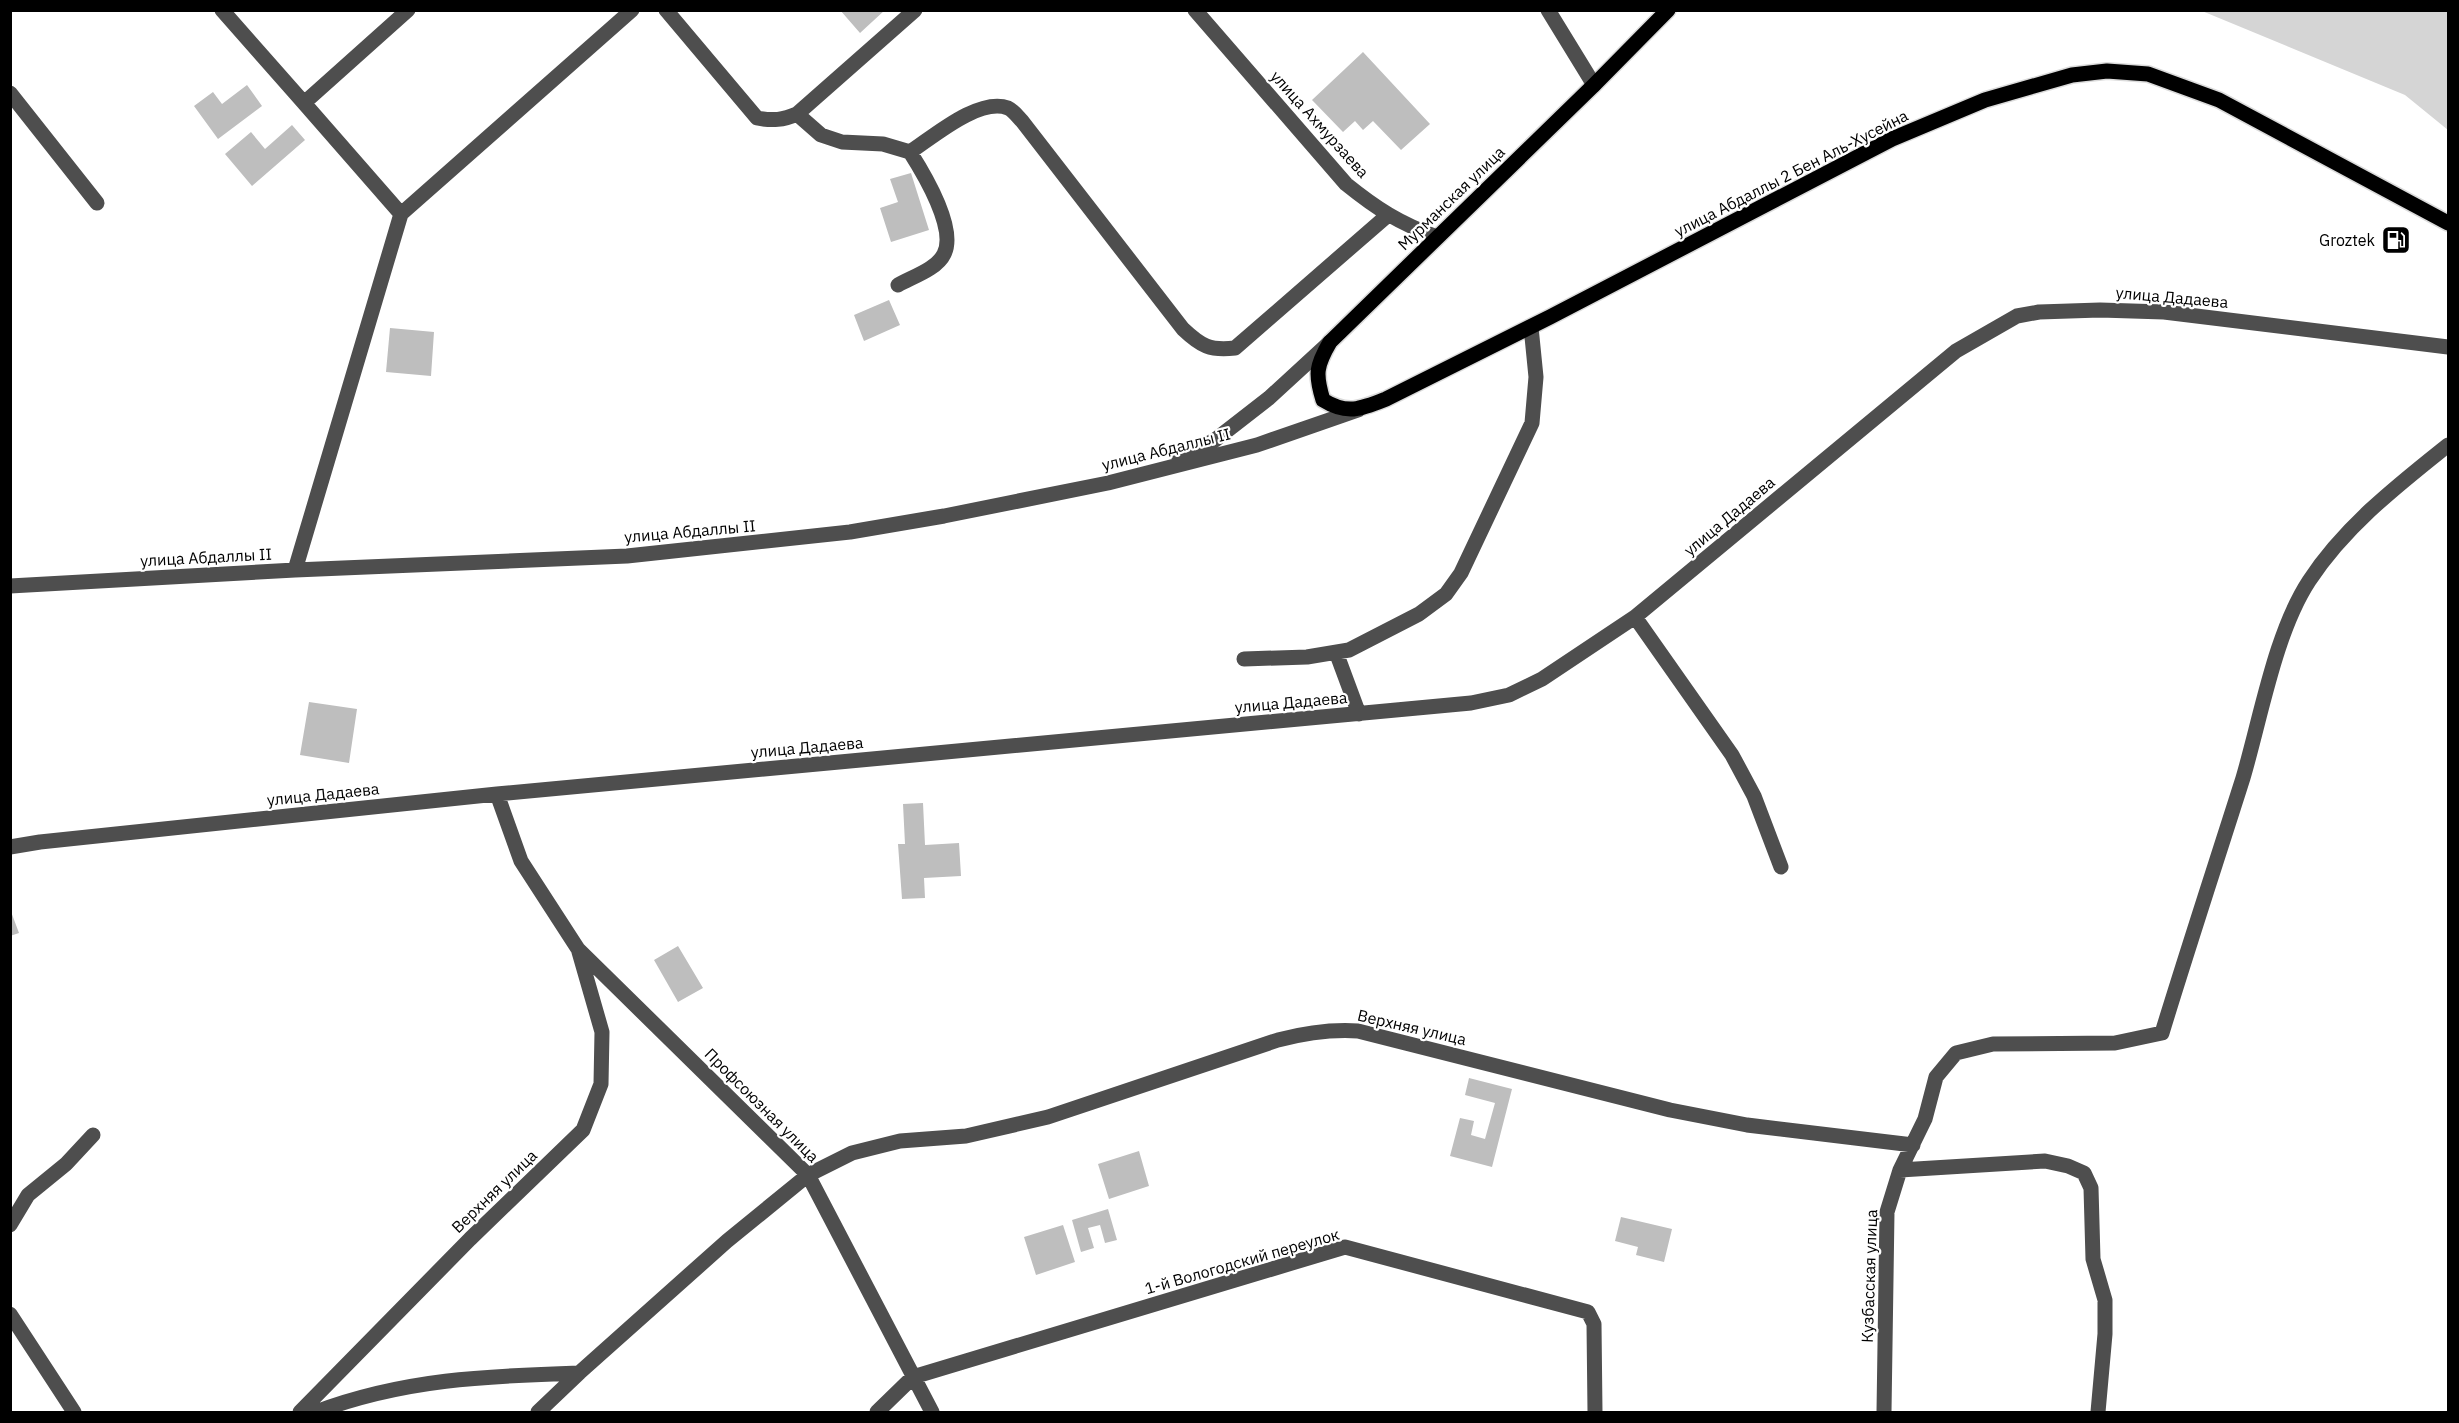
<svg xmlns="http://www.w3.org/2000/svg" width="2459" height="1423" viewBox="0 0 2459 1423" font-family="'IBM Plex Sans',sans-serif">
<style>
.green{fill:#d5d5d5}
.building{fill:#bebebe}
.lines{fill:none;stroke-linecap:round;stroke-linejoin:round}
.major-casing{stroke:#dbdbdb;stroke-width:18}
.minor{stroke:#4e4e4e;stroke-width:15}
.major{stroke:#000;stroke-width:15}
.labels{text-anchor:middle;stroke-width:4.5;stroke-linejoin:round;paint-order:stroke}
.street-label{font-size:16px;fill:#000;stroke:#fff}
.poi-label{font-size:16px;fill:#000;stroke:#fff;text-anchor:end}
</style>
<rect width="100%" height="100%" fill="#fff"/>
<path class="green" d="M2202,11H2448V130L2405,95Z"/>
<path class="building" d="M840,10H885L860,33Z
M1363,52L1430,124L1401,150L1373,121L1363,130L1355,121L1343,132L1312,100Z
M247,85L262,106L218,139L194,106L213,92L222,104Z
M292,125L305,140L252,186L225,154L251,132L265,149Z
M911,173L929,230L891,242L880,208L898,202L890,179Z
M889,300L900,325L864,341L854,315Z
M390,328L434,332L431,376L386,372Z
M309,702L357,709L349,763L300,755Z
M923,803L925,845L959,843L961,876L924,878L925,898L902,899L898,844H905L903,804Z
M10,909L19,933L10,936Z
M678,946L703,988L678,1002L654,960Z
M1469,1078L1512,1089L1492,1167L1450,1156L1460,1118L1474,1121L1471,1135L1485,1139L1495,1103L1465,1095Z
M1139,1151L1149,1186L1109,1199L1098,1164Z
M1108,1209L1117,1240L1105,1243L1100,1225L1088,1228L1094,1248L1081,1252L1072,1220Z
M1621,1217L1672,1229L1664,1262L1636,1255L1638,1247L1615,1241Z
M1063,1225L1075,1262L1036,1275L1024,1237Z"/>
<g class="lines">
<g class="major-casing">
<path id="major" d="M1668,10L1594,85L1330,342C1316,366 1315,374 1323,400C1347,415 1361,409 1386,399L1550,317L1892,139L1985,100L2072,75L2107,71L2148,74L2219,100L2448,223"/>
</g>
<path class="minor" d="M222,10L304,103L408,10
M666,10L757,118C773,121 783,120 797,114L915,10
M1195,10L1346,184C1377,209 1399,223 1437,237
M1548,10L1594,85
M10,93L97,203
M797,114L821,135L842,142L883,144L910,152C924,174 957,229 944,254C937,269 912,277 898,285
M910,152C933,137 979,97 1008,108C1013,110 1018,117 1022,121L1183,329C1201,346 1210,351 1235,348L1388,215
M401,214L632,10
M1179,459L1215,440L1269,398L1330,342
M295,570L401,214L304,103
M10,586L295,570L627,556L850,532L944,516L1108,483L1257,445L1358,410
M1635,617L1732,755L1754,796L1781,867
M1336,652L1359,714
M1244,659L1307,657L1349,650L1419,614L1446,594L1461,573L1532,423L1536,377L1531,327
M497,794L521,861L578,949L808,1175L932,1412
M10,847L40,842L497,794L1471,703L1509,695L1542,679L1635,617L1956,351L2017,316L2039,312L2100,310L2164,312L2448,347
M1900,1170L2045,1161L2068,1166L2084,1173L2091,1188L2093,1259L2105,1300V1334L2098,1412
M10,1225L28,1195L66,1164L93,1135
M10,1314L74,1412
M300,1412L470,1239L583,1130L601,1084L602,1032L579,952
M316,1412C404,1379 486,1376 579,1373
M538,1412L579,1373L727,1241L808,1175L852,1153L900,1141L966,1136L1048,1117L1278,1040C1305,1033 1329,1029 1358,1031L1670,1110L1747,1125L1913,1145
M877,1412L913,1377L1345,1247L1588,1312L1594,1324L1595,1412
M1884,1412L1887,1212L1900,1170L1925,1119L1936,1077L1956,1053L1993,1044L2115,1043L2162,1033C2188,948 2216,863 2243,778C2261,717 2275,633 2309,581C2345,526 2398,485 2448,445"/>
<use href="#major" class="major"/>
</g>
<defs>
<g id="fuel-square" transform="scale(1.5)"><rect x="-9" y="-9" width="18" height="18" rx="4" fill="#000" stroke="#fff"/><path d="M-5.5-6h7V0h2V4h1.3V-2.5L3-4.5l.8-.8L6-3V5H2.5V1h-1V6h-7ZM-4.2-4.7v3.2H.2V-4.7Z" fill="#fff"/></g>
</defs>
<g fill-rule="evenodd">
<use href="#fuel-square" x="2396" y="240"/>
</g>
<g class="labels">
<g class="street-label">
<text transform="translate(1320 124) rotate(48)" y="6">улица Ахмурзаева</text>
<text transform="translate(1791 173) rotate(-27)" y="6">улица Абдаллы 2 Бен Аль-Хусейна</text>
<text transform="translate(1451 198) rotate(-44)" y="6">Мурманская улица</text>
<text transform="translate(2172 297) rotate(5)" y="6">улица Дадаева</text>
<text transform="translate(1166 449) rotate(-14)" y="6">улица Абдаллы II</text>
<text transform="translate(1729 516) rotate(-40)" y="6">улица Дадаева</text>
<text transform="translate(690 531) rotate(-5)" y="6">улица Абдаллы II</text>
<text transform="translate(206 557) rotate(-3)" y="6">улица Абдаллы II</text>
<text transform="translate(1291 702) rotate(-5)" y="6">улица Дадаева</text>
<text transform="translate(807 747) rotate(-5)" y="6">улица Дадаева</text>
<text transform="translate(323 794) rotate(-6)" y="6">улица Дадаева</text>
<text transform="translate(1412 1027) rotate(13)" y="6">Верхняя улица</text>
<text transform="translate(762 1105) rotate(45)" y="6">Профсоюзная улица</text>
<text transform="translate(494 1191) rotate(-44)" y="6">Верхняя улица</text>
<text transform="translate(1242 1261) rotate(-16)" y="6">1-й Вологодский переулок</text>
<text transform="translate(1869 1276) rotate(-88)" y="6">Кузбасская улица</text>
</g>
<g class="poi-label">
<text x="2375" y="246">Groztek</text>
</g>
</g>
<rect width="2459" height="1423" fill="none" stroke="#000000" stroke-width="24"/>
</svg>
